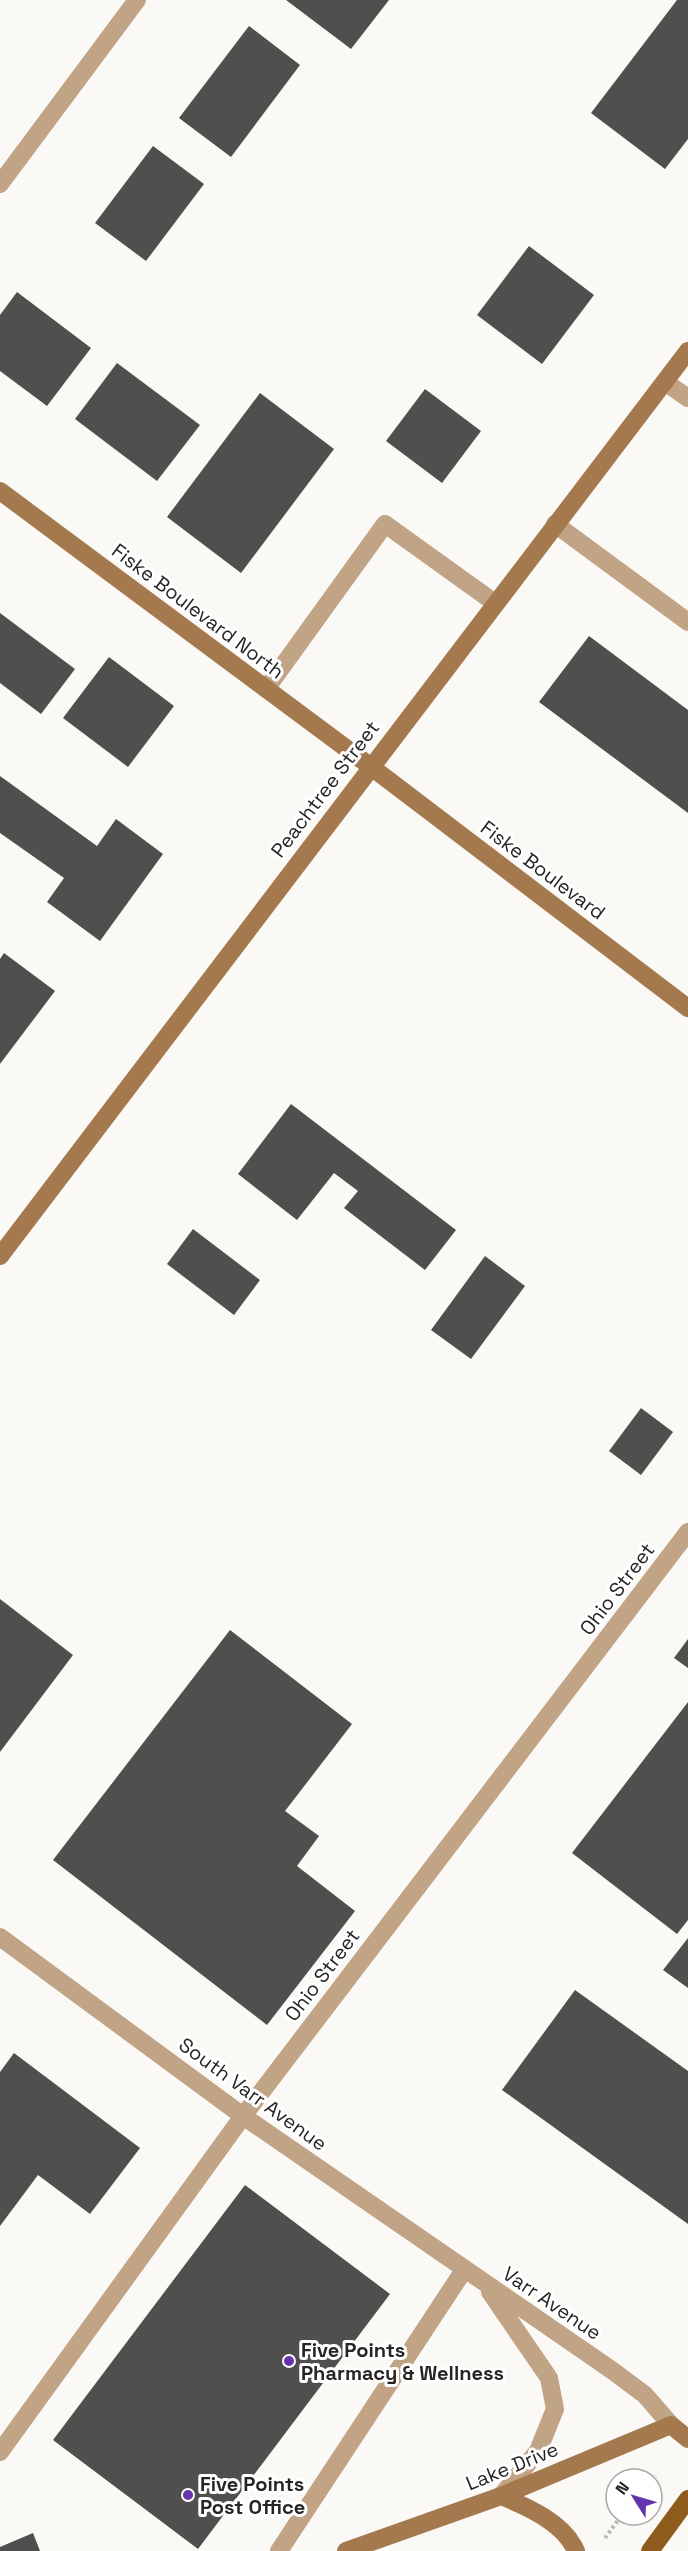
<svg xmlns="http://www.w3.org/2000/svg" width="688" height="2551" viewBox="0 0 688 2551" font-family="'Space Grotesk',sans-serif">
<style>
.building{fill:#514f4d}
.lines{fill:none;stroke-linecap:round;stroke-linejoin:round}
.path{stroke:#bab8b6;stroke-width:4;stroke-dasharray:3 3;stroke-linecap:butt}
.lane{stroke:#c1a386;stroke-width:18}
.street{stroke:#c1a386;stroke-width:18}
.secondary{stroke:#a4794d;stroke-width:18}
.primary{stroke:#8e5b1d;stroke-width:18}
.poi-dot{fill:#6534ac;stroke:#fff;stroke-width:2}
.labels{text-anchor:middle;stroke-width:6;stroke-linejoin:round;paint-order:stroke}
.street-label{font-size:20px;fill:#262524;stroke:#fff}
.poi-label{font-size:20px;font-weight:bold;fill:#262524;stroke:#fff;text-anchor:start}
</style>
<rect width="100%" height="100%" fill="#fbf9f6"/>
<path class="building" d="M286,0H389L351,49Z
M677,0H688V139L665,169L591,113Z
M249,26L300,65L231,157L179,118Z
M153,146L204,184L146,261L95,223Z
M529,246L594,295L542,364L477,315Z
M17,292L91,348L47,406L0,371V315Z
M117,363L200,425L157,481L75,419Z
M425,389L481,431L442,483L386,441Z
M260,393L334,449L241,573L167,517Z
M0,613L75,669L41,714L0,683Z
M589,636L688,710V813L539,702Z
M109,657L174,706L128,767L63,718Z
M0,776L97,846L116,819L163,854L100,941L47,902L64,878L0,833Z
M4,953L55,991L0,1064V959Z
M291,1104L456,1230L425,1270L344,1208L358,1191L334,1173L297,1220L238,1174Z
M193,1229L260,1280L234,1315L167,1264Z
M485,1256L525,1286L471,1359L431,1330Z
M641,1408L673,1432L641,1475L609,1451Z
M0,1599L73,1655L0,1752Z
M230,1630L352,1724L285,1811L319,1836L297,1866L355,1911L267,2025L53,1860Z
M688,1639V1668L674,1658Z
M688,1702V1920L677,1934L572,1853Z
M688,1938V1988L663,1970Z
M575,1990L688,2071V2224L502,2090Z
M14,2053L140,2148L90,2214L38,2175L0,2226V2072Z
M245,2185L390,2294L198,2549L53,2440Z
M33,2533L40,2551H0V2547Z"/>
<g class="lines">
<path class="path" d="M652,2481L656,2476
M605,2538L622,2515"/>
<path class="lane" d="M665,382L688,398
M555,524L688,622
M266,689L385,524L495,603
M279,2551L464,2270"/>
<path class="street" d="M0,184L137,0
M0,1937L243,2116L613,2371L645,2395L671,2425
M490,2292L549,2378L555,2409L538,2451L501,2496
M0,2452L243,2116L688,1532"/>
<path class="secondary" d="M0,491L370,766L688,1008
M0,1256L688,351
M501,2496C528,2507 564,2523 576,2551
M346,2551L501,2496L671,2425L688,2439"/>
<path class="primary" d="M650,2551L688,2499"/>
</g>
<g class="poi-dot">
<circle cx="289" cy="2361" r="6"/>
<circle cx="188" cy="2495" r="6"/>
</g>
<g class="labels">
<g class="street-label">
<text transform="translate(198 611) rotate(37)" y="7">Fiske Boulevard North</text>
<text transform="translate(325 789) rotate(-53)" y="7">Peachtree Street</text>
<text transform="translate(543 870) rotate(37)" y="7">Fiske Boulevard</text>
<text transform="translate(617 1589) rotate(-53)" y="7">Ohio Street</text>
<text transform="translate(322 1975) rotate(-53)" y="7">Ohio Street</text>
<text transform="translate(253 2094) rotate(36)" y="7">South Varr Avenue</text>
<text transform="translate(552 2303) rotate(34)" y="7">Varr Avenue</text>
<text transform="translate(512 2466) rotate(-22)" y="7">Lake Drive</text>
</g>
<g class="poi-label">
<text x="301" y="2357">Five Points<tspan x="301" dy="23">Pharmacy &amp; Wellness</tspan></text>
<text x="200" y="2491">Five Points<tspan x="200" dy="23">Post Office</tspan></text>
</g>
</g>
<g transform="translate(634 2497) rotate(307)"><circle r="28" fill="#ffffff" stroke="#a8a8a7" stroke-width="1.5"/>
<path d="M0-4.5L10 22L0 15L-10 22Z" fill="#6534ac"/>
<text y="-9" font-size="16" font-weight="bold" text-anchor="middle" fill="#262524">N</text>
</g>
</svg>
